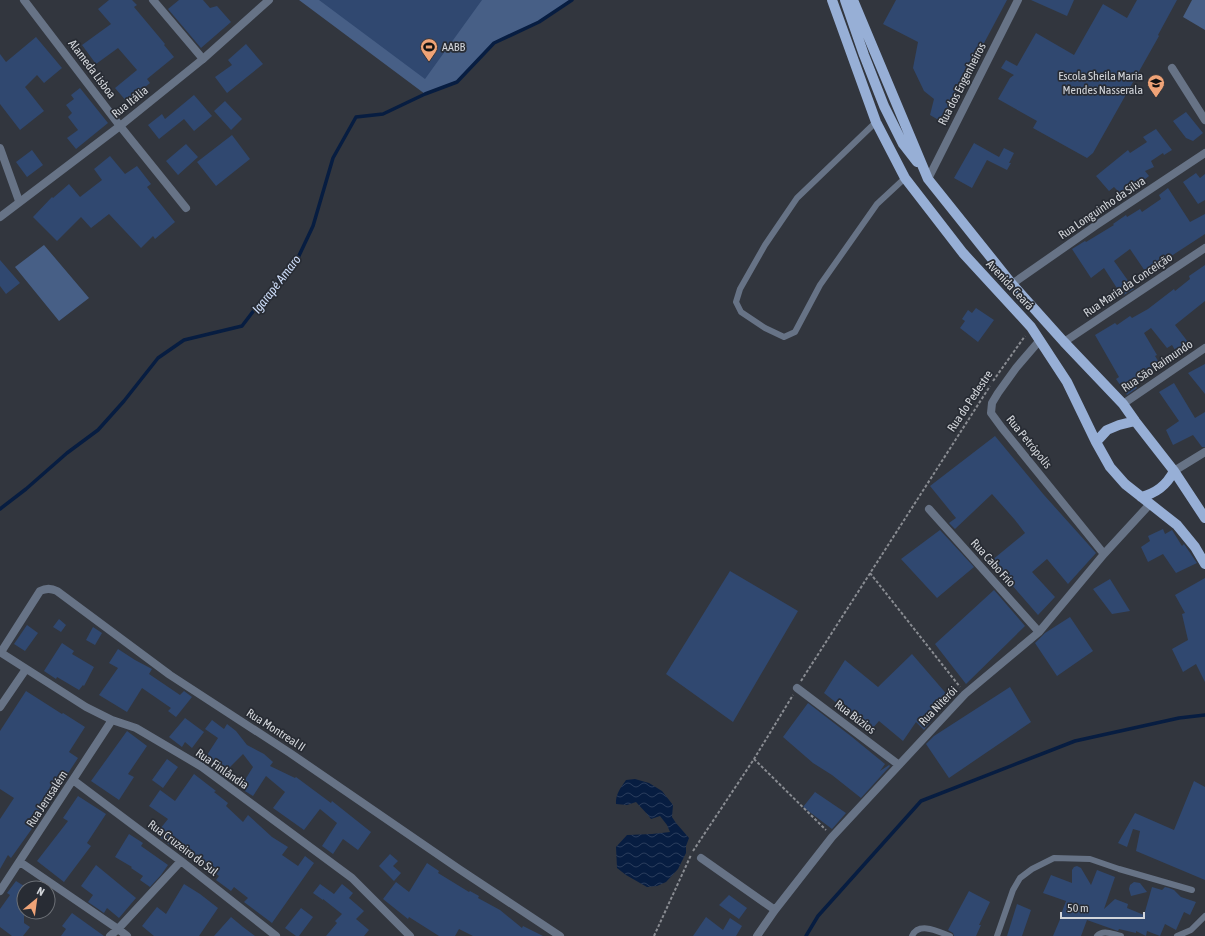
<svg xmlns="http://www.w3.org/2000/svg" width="1205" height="936" viewBox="0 0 1205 936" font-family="'Asap Condensed',sans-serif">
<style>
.pitch{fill:#475f86}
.water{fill:url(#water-waves)}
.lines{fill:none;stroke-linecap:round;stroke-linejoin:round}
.stream{stroke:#071d41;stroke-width:3.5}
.building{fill:#304870}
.path{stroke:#898c92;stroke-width:2;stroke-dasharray:3 2;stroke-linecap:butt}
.service{stroke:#677386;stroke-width:6}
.minor{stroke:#677386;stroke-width:8}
.tertiary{stroke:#677386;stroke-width:8}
.primary{stroke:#97afd6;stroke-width:10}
.labels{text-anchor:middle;stroke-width:3.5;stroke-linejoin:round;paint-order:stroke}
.poi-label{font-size:12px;fill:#d2d5da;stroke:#282c34;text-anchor:start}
.street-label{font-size:12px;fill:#d2d5da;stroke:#282c34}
.water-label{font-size:13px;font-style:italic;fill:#cdddf9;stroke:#282c34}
</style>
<defs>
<pattern id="water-waves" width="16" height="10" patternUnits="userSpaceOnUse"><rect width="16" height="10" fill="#071d41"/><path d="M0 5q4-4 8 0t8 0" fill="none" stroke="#2a3d5c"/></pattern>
</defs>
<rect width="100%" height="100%" fill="#32363e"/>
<path class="pitch" d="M299,0H572L539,22L494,43L457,82L425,94Z
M1192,0H1205V30L1183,17Z
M44,245L89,298L59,321L15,267Z"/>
<path class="water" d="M635,779L649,783L662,791L673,805L672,817L676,823L689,838L686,846V853L678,869L666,882L657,886L647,887L626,875L617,868L616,847L627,835L652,834L670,832L667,825L660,816L651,819C647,813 641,808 636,802L627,805L616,804C615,795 621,787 626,780Z"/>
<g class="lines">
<path class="stream" d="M0,509L26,489L67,453L98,430L124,401L158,358L184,340L242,326L261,301L296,262L313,226L333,158L356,117L383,114L425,94L457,82L494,43L539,22L572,0
M806,936L818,916L921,801L1075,741L1179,718L1205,715"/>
</g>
<path class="building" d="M109,0H132L137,5L134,7L165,44L164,45L174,57L147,79L150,83L127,102L115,88L137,70L118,48L96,64L82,45L111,24L98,9Z
M179,0H203L210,8L217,6L231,22L201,48L168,9Z
M319,0H482L425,79Z
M896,0H1007L942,122L930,115L934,99L924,91L913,68L918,42L883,24Z
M1031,0H1074L1067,16Z
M1137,0H1177L1158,35L1159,36L1093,153L1087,158L1033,128L1037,121L998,99L1010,78L1014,75L1001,68L1006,60L1017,66L1036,33L1074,55L1103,4L1127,18Z
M36,37L62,68L44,83L37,75L25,87L44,111L20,130L0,104V54L6,62Z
M246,44L263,64L227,93L215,77L232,65L228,60Z
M80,88L108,123L76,149L67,138L78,130L68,117L72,113L66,105L74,99L71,95Z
M194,95L212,116L194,131L184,119L159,139L148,125L162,114L165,119Z
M225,101L242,119L231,130L214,111Z
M1186,112L1203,133L1193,141L1186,138L1173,121Z
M1156,129L1172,150L1164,155L1163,153L1151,161L1154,167L1145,171L1149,176L1135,187L1132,183L1120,193L1114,187L1109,191L1096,176L1128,150L1130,153L1147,142L1143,137Z
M232,135L250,159L216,186L197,162Z
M974,143L999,157L1004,148L1014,153L1009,163H1011L1007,170L987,160L972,188L954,178Z
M186,144L198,157L178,175L166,161Z
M32,150L43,165L27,177L16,162Z
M110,156L125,174L137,166L151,184L147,187L175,222L155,239L153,236L141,248L109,214L91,228L81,217L57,241L33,217L52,197L53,198L69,184L80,197L102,180L94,169Z
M1196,173L1200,178L1205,174V200L1198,204L1183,182Z
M1168,188L1190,222L1205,214V234L1159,264L1160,265L1147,274L1130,249L1114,261L1134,289L1122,296L1104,268L1091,278L1072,249L1085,241L1086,242L1114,225L1113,224L1126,215L1127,217L1140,209L1142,212L1161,199L1159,195Z
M0,260L20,283L6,294L0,286Z
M1205,265V301L1175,325L1188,342L1175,350L1172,345L1167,348L1151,328L1144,333L1157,355L1155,356L1160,364L1147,373L1148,374L1134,383L1137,388L1127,395L1116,379L1119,377L1095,335L1115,323L1117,325L1130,316L1132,318L1148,309L1174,289L1175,291L1190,279L1189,276Z
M976,308L994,320L978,342L960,328L965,321L962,319L968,310L972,313Z
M1205,364V394L1188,373Z
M1174,383L1195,418L1205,412V447H1202L1193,435L1173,445L1166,430L1179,421L1159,392Z
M995,436L1044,495L1096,553L1068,584L1047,559L1032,572L1055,597L1038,615L991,561L1025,533L1015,520L992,494L955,529L949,523L956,518L930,486Z
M1163,529L1165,534L1172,530L1182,546L1184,544L1197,563L1176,573L1163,554L1148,562L1141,547L1150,541L1148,536Z
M940,530L974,567L937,598L901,559Z
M730,571L798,611L733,722L666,674Z
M1205,578V682L1196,664L1183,672L1172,649L1188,640L1182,614L1185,613L1175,595Z
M1110,579L1130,611L1112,614L1093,589Z
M994,590L1025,626L966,684L935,644Z
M1070,617L1093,651L1057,676L1035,643L1045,633Z
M59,619L66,625L61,632L53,627Z
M27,625L38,633L25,651L14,644Z
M93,627L102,633L95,645L86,640Z
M62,643L74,651L72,654L94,667L84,686L83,685L79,690L57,677L56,679L44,671Z
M118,649L135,660L152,669L149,674L180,695L184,691L192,697L176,717L168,711L171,708L142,688L127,712L99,695L118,668L109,663Z
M912,654L950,698L924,730L916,722L903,741L879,721L871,730L824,693L845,660L878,687Z
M1010,687L1031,722L949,778L926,744L934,736Z
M26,691L62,714L63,713L85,727L69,752L78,758L31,830L11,858L8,855L0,869V819L14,798L0,789V731Z
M808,703L852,737L885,764L880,771L889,765L890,766L861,798L832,775L813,763L783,737Z
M185,718L204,732L192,748L185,742L182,747L169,737Z
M212,720L224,729L227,724L236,731L247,745L264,754L273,762L270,766L295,778L296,777L331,803L332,801L371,832L358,850L343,839L333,854L322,846L337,823L320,809L304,830L273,808L285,792L266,776L253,796L240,788L253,767L243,754L225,772L207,755L218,738L205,729Z
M127,731L147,746L128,774L134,777L119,800L91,781Z
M167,759L178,767L163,788L152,780Z
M194,774L216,791L214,792L228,803L226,806L243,822L248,815L272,837L288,847L282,855L298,866L305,856L314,863L272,923L244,902L248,898L234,887L231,891L216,880L219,876L174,842L171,846L156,834L168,819L149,806L160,790L175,801Z
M1194,781L1205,787V880L1136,851L1140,831L1133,829L1127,847L1118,843L1135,813L1174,830Z
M815,792L846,813L832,829L803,807Z
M78,796L106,814L87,843L91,846L64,882L37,861L68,821L63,818Z
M129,834L143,843L141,846L168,865L161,875L150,887L140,880L143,876L131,868L132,867L115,857Z
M390,854L398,861L393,866L401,873L394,881L379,866Z
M427,863L439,871L438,873L469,892L470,891L479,896L478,898L500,910L522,928L523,926L543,936H473L459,929L455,936H439L409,917L408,919L383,899L396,882L409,892Z
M96,865L136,898L119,918L107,908L104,913L88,902L93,895L81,886Z
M1077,866L1081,868L1091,885L1097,870L1115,877L1104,909L1115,899L1128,904L1127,908L1144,915L1152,887L1162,890L1165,887L1169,888L1174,890L1181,897L1196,902L1190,915L1184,912L1176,930L1165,924L1160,936L1147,931L1146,936L1136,931V933L1119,929L1118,931L1087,920L1081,936H1053L1061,917H1060L1066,901L1043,893L1051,875L1072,883V870L1074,867Z
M16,881L24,886V923L30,927L23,936H12L0,927V909L10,895L7,893Z
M1134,882L1140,883L1147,892L1131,896L1129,889L1130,885Z
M184,884L200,894L218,908L199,936H154L142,926L157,907L166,914Z
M320,884L334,894L342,884L353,893L349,898L364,911L356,919L369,930L364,936H326L337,923L335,921L342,914L323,899V900L313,893Z
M969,891L990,902L979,925H981L976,936H954L953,933L948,930Z
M729,895L747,908L739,919L719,905Z
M1017,904L1031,910L1022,936H1007Z
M301,908L313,917L299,936H296L285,928Z
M72,913L104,936H61L66,929L62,926Z
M231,917L243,927L255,936H214Z
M706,917L723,930L730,918L742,926L736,936H693Z"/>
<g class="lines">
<path class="path" d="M993,381L1025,336
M870,573L960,687
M801,681L990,386
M754,759L826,830
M693,851L754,759L793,695
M654,936L691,855"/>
<path class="service" d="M876,122L797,198L765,245L740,289L736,302L741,312L765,328L784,337L795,332L820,285L877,204L905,178
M912,936C919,921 939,932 950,936
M997,936L1013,890L1020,878L1032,869L1054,858L1090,859L1119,869L1192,890
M1097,936C1103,929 1112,934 1121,936
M1177,936L1191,930L1205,916"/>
<path class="minor" d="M24,0L120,126L186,208
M153,0L203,59
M1172,68L1205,120
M0,148L19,201
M928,179L1018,0
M1012,284L1095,226L1205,153
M1040,340L1016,368L998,393L992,403L991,413L1002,428L1104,554
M1064,342L1205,248
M1123,404L1205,348
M1174,471L1205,452
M929,509L1039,632
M0,652L86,707L112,720L136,728L202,767L352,878L410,936
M1,652L40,591C46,588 51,588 57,591L170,675L290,753L459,869L560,936
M797,688L899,765
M0,707L26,669
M73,780L181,861L276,936
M701,858L775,910
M20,862L118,929L127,936
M0,891L112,720
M110,936L118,929L181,861
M757,936L775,910L832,837L965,694L1039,632L1104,554L1150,504"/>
<path class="tertiary" d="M0,217L120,126L203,59L269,0"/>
<path class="primary" d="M832,0L876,122L905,178L963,253L1031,327L1067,382L1096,442L1110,467L1125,484L1177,525L1195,547L1205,564
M845,0L864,55L884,106L903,144L917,162
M853,0L928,179L1012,284L1064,342L1123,404L1135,421L1174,471L1205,518
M1096,442L1107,430L1119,425L1135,421
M1141,497C1156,493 1166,486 1174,471"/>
</g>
<defs>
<g id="stadium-pin" transform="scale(0.9)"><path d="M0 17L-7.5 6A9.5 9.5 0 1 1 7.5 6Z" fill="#efa377" stroke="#282c34"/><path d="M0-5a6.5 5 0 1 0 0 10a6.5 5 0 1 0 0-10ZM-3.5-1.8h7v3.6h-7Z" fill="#111"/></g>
<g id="school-pin" transform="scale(0.9)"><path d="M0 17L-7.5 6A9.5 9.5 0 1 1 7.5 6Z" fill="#efa377" stroke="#282c34"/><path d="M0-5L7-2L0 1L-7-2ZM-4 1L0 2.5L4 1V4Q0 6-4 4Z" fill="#111"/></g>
</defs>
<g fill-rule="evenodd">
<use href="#stadium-pin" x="429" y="47"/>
<use href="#school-pin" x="1156" y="83"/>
</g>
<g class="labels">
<g class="poi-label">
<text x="442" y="51">AABB</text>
<text x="1143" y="80" text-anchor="end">Escola Sheila Maria<tspan x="1143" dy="14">Mendes Nasserala</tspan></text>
</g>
<g class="street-label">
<text transform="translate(92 69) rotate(53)" y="4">Alameda Lisboa</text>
<text transform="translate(962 84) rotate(-63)" y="4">Rua dos Engenheiros</text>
<text transform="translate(130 102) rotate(-39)" y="4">Rua Itália</text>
<text transform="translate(1102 208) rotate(-34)" y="4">Rua Longuinho da Silva</text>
<text transform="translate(1010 285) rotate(47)" y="4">Avenida Ceará</text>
<text transform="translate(1128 285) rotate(-34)" y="4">Rua Maria da Conceição</text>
<text transform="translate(1157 366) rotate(-34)" y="4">Rua São Raimundo</text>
<text transform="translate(970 401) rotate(-56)" y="4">Rua do Pedestre</text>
<text transform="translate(1029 442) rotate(51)" y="4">Rua Petrópolis</text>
<text transform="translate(993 563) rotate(48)" y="4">Rua Cabo Frio</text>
<text transform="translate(938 706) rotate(-46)" y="4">Rua Niterói</text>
<text transform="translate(855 717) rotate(37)" y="4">Rua Búzios</text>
<text transform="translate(276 730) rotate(33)" y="4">Rua Montreal II</text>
<text transform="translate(222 769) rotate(35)" y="4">Rua Finlândia</text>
<text transform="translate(47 799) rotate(-57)" y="4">Rua Jerusalém</text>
<text transform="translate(183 848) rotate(37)" y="4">Rua Cruzeiro do Sul</text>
</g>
<g class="water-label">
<text transform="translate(276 284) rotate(-52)" y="5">Igarapé Amaro</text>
</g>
</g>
<g transform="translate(36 900) rotate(29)"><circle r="19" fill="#282c34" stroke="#6c7076"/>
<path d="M0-3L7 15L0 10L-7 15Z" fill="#efa377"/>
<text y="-6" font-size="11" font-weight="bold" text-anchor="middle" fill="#d2d5da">N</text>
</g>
<path d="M1061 912v6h83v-6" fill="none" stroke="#d2d5da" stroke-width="2"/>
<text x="1067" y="912" font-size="12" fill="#d2d5da" stroke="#282c34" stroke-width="3" paint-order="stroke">50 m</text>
</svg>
